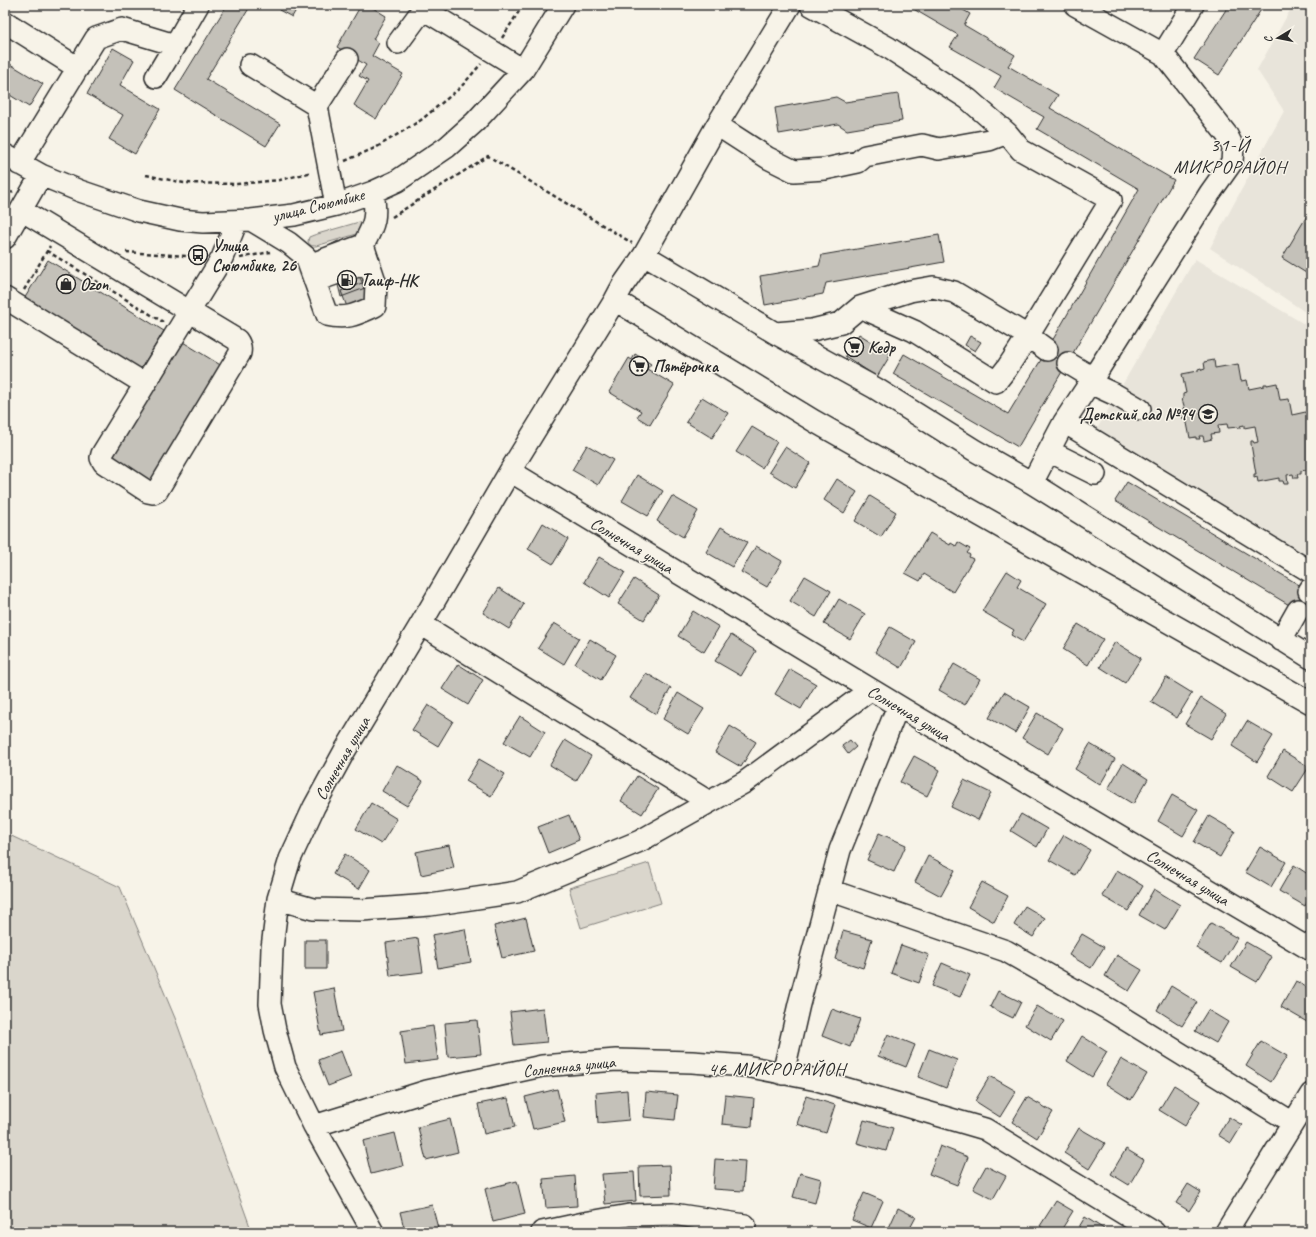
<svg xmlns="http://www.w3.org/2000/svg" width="1316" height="1237" viewBox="0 0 1316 1237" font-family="Caveat,sans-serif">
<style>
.built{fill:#e8e4da}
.green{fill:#dad6cc;stroke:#82807c}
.building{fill:#c4c1b9;stroke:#2b2b2b}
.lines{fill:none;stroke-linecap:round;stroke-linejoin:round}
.minor-casing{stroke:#2b2b2b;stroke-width:24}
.path{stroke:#2b2b2b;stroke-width:2.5;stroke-dasharray:4 3;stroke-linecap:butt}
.minor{stroke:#f7f3e8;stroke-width:21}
.labels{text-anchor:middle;stroke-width:3;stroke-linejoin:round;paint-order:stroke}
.street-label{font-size:17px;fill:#2b2b2b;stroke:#f7f3e8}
.poi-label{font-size:17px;font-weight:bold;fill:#2b2b2b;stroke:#f7f3e8;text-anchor:start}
.quarter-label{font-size:19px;letter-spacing:1px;fill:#2b2b2b;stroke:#f7f3e8}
</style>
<rect width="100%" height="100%" fill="#f7f3e8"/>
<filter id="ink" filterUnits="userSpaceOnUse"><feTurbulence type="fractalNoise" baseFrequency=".025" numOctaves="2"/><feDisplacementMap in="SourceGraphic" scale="8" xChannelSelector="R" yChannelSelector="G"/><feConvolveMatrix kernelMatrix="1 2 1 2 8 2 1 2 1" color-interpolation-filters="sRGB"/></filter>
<g filter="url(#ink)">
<path class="built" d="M1293,5H1311V316L1210,248L1284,111L1257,70Z
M1195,259L1311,328V543L1303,555L1094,434Z"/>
<path class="green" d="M359,222L362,223L364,226L363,230L357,234L316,246C311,246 309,245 308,241L309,237L314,235Z
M5,833L120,887L175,1018L252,1232H5Z
M649,863L661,903L581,928L569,888Z"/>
<path class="building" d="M227,5H251L206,79L280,124L266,146L175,90Z
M282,5H299L292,17L279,10Z
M361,5H368L386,16L373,39L379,43L372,56L403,74L376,119L354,105L368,81L359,76L366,65L337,47Z
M911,5H955L970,14L964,25L1015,55L1008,66L1058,95L1050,108L1174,180L1018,447L893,374L904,354L1008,414L1047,350L1139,189L1037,129L1044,117L994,88L1001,76L950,47L958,35L910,7Z
M1229,5H1264L1219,75L1194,59Z
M113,48L134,60L120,85L160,109L135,154L109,139L123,115L87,94Z
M5,61L43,84L29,107L5,92Z
M898,94L902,121L847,130L838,124L779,134L775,108L836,97L845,102Z
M1311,209V276L1282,258Z
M939,235L944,262L826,283L823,294L765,305L760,276L819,266L822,255Z
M338,241L342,242L365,288L341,297L329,248L330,245Z
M48,260L164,331L137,375L21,304Z
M362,283L368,299L347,307L341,291Z
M859,334L891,354L877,377L845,356Z
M970,336L981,342L975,351L965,345Z
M178,339L222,366L151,482L107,455Z
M635,354L651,364L647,369L674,385L650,425L637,417L641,411L609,392L629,358L632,360Z
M1214,360L1215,368L1238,364L1241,381L1247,380L1249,389L1264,386V384H1267V385L1277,383L1280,400L1289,399L1292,415L1310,411L1311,417V469L1301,471V474H1297L1298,478H1294L1293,474L1287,475L1288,484H1284L1283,481H1279V478L1258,482L1257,477L1254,478V474H1256L1251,444V441H1253L1254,443L1258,442L1255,426L1244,428V425L1240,426L1241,428H1238V427L1228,428L1227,424L1218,425L1219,433L1211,434L1212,439L1204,441L1203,436H1199L1200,439H1196V437L1190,438L1186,418L1183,419L1182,414H1180V410L1185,409L1182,399H1183V394L1186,393L1182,374L1198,371V369L1201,368L1202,370L1205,369L1204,362Z
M702,397L728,413L712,438L686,422Z
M752,427L777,442L762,468L736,452Z
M587,445L613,460L598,485L572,470Z
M785,447L810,463L795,488L769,472Z
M637,475L663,491L648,516L622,501Z
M837,479L857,492L844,513L824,500Z
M1127,482L1311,592V618L1115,501Z
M672,496L698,511L683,537L657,521Z
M870,496L896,512L881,537L855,521Z
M543,523L568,539L553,564L528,549Z
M721,527L747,542L732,567L706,552Z
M930,533L950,545L951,543L956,546L958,542L970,549L967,553L970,555L969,557L973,559L953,592L924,574L920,581L905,573Z
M756,546L782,561L767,587L741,572Z
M599,557L625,572L609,598L584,582Z
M1007,571L1021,580L1017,587L1046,604L1023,642L1011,635L1014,630L982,611Z
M805,576L831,591L816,617L790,601Z
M634,579L659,595L644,620L618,604Z
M499,588L524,604L509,629L483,613Z
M839,599L865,614L850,639L824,624Z
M693,611L719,627L704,652L678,636Z
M554,623L579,638L564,664L538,648Z
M1078,624L1103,639L1088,665L1063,649Z
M890,627L916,642L901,668L875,652Z
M731,635L756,651L741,676L715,661Z
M590,639L616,655L601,680L575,664Z
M1115,642L1141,658L1125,683L1100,667Z
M458,664L483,680L468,705L442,689Z
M954,664L980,679L965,705L939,690Z
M790,669L816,684L801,709L775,694Z
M646,673L671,688L656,714L630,698Z
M1166,677L1192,693L1177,718L1151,702Z
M1004,692L1030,707L1015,733L989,718Z
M678,693L704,709L688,734L663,719Z
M1201,698L1226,714L1211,739L1185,724Z
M428,705L453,721L438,746L412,730Z
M1037,713L1063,728L1048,754L1022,738Z
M520,716L545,732L530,757L504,742Z
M1247,721L1273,736L1257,762L1232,746Z
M730,726L756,742L741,767L715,752Z
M565,740L591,756L576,781L550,765Z
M850,740L856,747L848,754L842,746Z
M1090,744L1115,759L1100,785L1075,769Z
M1283,751L1309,767L1293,792L1268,776Z
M914,756L940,770L927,796L900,782Z
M479,759L505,774L491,796L466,781Z
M1123,763L1148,779L1133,804L1108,789Z
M397,765L423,781L407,806L382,791Z
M637,776L658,789L642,814L621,801Z
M964,780L991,793L978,820L951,807Z
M1172,795L1198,810L1183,836L1158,821Z
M371,803L397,819L381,844L356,829Z
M1021,814L1047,829L1037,847L1011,831Z
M569,815L579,840L548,853L538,827Z
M1209,816L1235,831L1220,857L1194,842Z
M879,833L906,845L894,872L867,860Z
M1064,835L1090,850L1075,875L1049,860Z
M449,845L454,868L421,875L416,852Z
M1260,847L1286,862L1271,887L1245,872Z
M345,854L370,870L359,889L333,874Z
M928,856L955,870L941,896L915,882Z
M1294,865L1311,876V895L1305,906L1279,891Z
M1117,870L1143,886L1128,911L1102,896Z
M982,882L1008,896L994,922L968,907Z
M1154,889L1180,905L1165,930L1139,915Z
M1025,906L1045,918L1033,937L1014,925Z
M526,918L534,951L502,958L494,926Z
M1211,923L1237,938L1222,963L1196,948Z
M465,929L471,962L438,968L432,935Z
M843,931L872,939L863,968L835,959Z
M1082,934L1104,947L1091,968L1069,955Z
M418,938L423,972L390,976L386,943Z
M305,940H326V969H305Z
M1246,942L1272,957L1257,982L1231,967Z
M901,945L929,955L919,983L891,973Z
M1117,955L1142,970L1129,991L1105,976Z
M942,963L970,975L960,997L932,986Z
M1296,981L1311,990V1015L1307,1022L1281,1007Z
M1171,986L1197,1002L1182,1026L1157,1010Z
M334,988L342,1031L321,1035L313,992Z
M998,991L1021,1002L1013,1018L990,1007Z
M1037,1006L1063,1021L1051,1041L1025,1025Z
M543,1008L547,1042L514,1045L510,1012Z
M832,1009L860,1019L850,1047L822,1036Z
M1208,1010L1228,1022L1216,1043L1195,1031Z
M477,1020L481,1054L448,1057L445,1023Z
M433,1026L438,1060L406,1064L401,1031Z
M888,1034L915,1045L906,1067L878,1056Z
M1082,1036L1107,1052L1092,1077L1067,1061Z
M1261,1041L1287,1056L1271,1082L1246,1066Z
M929,1049L957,1060L946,1088L918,1077Z
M341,1051L351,1077L328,1086L318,1060Z
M1121,1059L1147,1074L1131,1100L1106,1084Z
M990,1076L1016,1091L1000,1117L975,1101Z
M1174,1085L1200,1101L1185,1126L1159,1110Z
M557,1089L565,1122L533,1129L525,1097Z
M627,1090L629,1120L598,1123L596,1093Z
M646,1092L678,1095L675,1120L644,1117Z
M725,1095L754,1098L752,1127L722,1124Z
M806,1096L835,1105L826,1133L797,1124Z
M1027,1097L1053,1112L1037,1138L1012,1122Z
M508,1098L515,1127L484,1134L478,1104Z
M1229,1117L1242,1125L1231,1143L1218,1135Z
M450,1119L458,1152L426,1160L418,1127Z
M864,1120L893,1128L886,1151L857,1143Z
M1079,1128L1105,1143L1089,1169L1064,1153Z
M395,1133L403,1166L371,1174L363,1141Z
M940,1146L968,1157L957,1185L929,1174Z
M1126,1149L1144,1160L1129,1185L1111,1174Z
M715,1159L745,1161L743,1191L713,1189Z
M670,1165L671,1195L640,1196L639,1166Z
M986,1166L1006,1176L993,1199L973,1189Z
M634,1172L636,1201L605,1204L602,1174Z
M800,1173L821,1179L815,1203L793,1197Z
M575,1176L577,1206L546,1208L543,1179Z
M517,1181L525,1214L493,1222L485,1189Z
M1188,1184L1201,1192L1189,1211L1176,1203Z
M864,1193L883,1201L871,1228L852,1220Z
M1056,1201L1073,1211L1060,1232H1050L1040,1226Z
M432,1205L439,1232H405L400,1212Z
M898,1208L916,1217L908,1232H887Z
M1085,1217L1104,1229L1102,1232H1076Z"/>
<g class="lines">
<g class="minor-casing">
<path id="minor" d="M425,5L423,9L523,70
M811,5L889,48L968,99L1007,133L1021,150L1111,200L1028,336L1047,350
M1075,5L1163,54L1227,135L1233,147L1232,162L1210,193L1093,378
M5,22L78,68
M398,43L423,9
M1163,54L1193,5
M250,65L317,106L336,205
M156,77L175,45
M317,106L347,59
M717,125L768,158L794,171L825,169L858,162L865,156L922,145L939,149L989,140L1007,133
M5,155L41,175L80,191L139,211L180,220L203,222L251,220L294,215L336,205L373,192L397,181L447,147L475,122L523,70L563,5
M19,164L96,38L122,29L175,45L198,5
M21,210L237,340C240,344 241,348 240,353L157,491L153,493L148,492L104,463L101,458L102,454L145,384
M251,220L289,243L306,257L327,315C347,320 357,314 375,306L376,284L363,245
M5,238L41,175
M644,255L775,333L875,388L974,450L1032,483L1311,658
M309,265L363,245C375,224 377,216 373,192
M315,281L369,262
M5,298L145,384L222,258L237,221
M615,300L814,421L1311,703
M775,333L812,330L841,323L860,307L910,291L933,287L954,292L1028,336L1007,368L996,382L914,331L860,307
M1090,383L1116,395L1140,409
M1064,422L1311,572
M1049,451L1095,474
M510,471L910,713L1311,950
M1032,483L1064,422L1093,378L1068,363
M1309,591L1311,588
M421,624L709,802
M1281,640L1298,610
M829,890L1006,951L1110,1010L1293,1123
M278,899L313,909L362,910L430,905L517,892L640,841L745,782L870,690
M783,1074L799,1004L840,850L898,706
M314,1126L427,1091L542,1066L616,1060L692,1062L746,1066L817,1080L985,1129L1154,1232
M373,1232L314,1126L285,1067L275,1030L270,1004L272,948L278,899L290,859L314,807L344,752L421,624L510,471L615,300L623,285L644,255L717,125L790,5
M542,1232L584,1223L629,1215L673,1214L745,1225
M1226,1232L1311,1094"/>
</g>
<path class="path" d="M502,38L523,5
M345,161L377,147L421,120L460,88L481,64
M146,175L184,183L237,184L280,180L312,172
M5,188L13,193
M392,217L488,156L632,243
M47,251L163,322
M126,252L203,257
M240,258L270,252
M24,290L50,246"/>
<use href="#minor" class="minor"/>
</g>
</g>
<defs>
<g id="bus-ring" transform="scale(1)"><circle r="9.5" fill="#f7f3e8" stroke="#2b2b2b" stroke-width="1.5"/><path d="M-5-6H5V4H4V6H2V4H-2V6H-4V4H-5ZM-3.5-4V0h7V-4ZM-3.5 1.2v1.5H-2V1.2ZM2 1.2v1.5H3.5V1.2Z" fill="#2b2b2b"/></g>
<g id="fuel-ring" transform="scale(1)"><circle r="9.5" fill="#f7f3e8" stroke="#2b2b2b" stroke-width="1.5"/><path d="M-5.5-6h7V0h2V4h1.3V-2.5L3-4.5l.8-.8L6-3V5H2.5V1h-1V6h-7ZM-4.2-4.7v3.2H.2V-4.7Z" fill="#2b2b2b"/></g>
<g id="shop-ring" transform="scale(1)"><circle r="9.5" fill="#f7f3e8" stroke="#2b2b2b" stroke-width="1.5"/><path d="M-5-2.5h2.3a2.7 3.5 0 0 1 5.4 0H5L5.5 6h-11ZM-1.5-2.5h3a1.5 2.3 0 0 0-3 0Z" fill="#2b2b2b"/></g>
<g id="supermarket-ring" transform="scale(1)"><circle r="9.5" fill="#f7f3e8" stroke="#2b2b2b" stroke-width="1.5"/><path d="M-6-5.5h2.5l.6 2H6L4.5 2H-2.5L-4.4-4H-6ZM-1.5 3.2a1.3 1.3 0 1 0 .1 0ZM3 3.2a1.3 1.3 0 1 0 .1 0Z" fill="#2b2b2b"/></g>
<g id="school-ring" transform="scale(1)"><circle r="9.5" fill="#f7f3e8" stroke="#2b2b2b" stroke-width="1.5"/><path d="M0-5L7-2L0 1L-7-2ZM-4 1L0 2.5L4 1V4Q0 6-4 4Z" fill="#2b2b2b"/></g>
</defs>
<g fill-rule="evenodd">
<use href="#bus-ring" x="198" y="255"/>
<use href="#fuel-ring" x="347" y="280"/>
<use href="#shop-ring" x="66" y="284"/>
<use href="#supermarket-ring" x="854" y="347"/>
<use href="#supermarket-ring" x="639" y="366"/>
<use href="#school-ring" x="1208" y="414"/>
</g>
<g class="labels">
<g class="street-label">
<text transform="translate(318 205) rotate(-14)" y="6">улица Сююмбике</text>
<text transform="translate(632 545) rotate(31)" y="6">Солнечная улица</text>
<text transform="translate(909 713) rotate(31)" y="6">Солнечная улица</text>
<text transform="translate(342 758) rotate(-60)" y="6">Солнечная улица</text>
<text transform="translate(1188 877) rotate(31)" y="6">Солнечная улица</text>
<text transform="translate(569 1066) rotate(-6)" y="6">Солнечная улица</text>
</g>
<g class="poi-label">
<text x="212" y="251">Улица<tspan x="212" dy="20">Сююмбике, 26</tspan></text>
<text x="361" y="286">Таиф-НК</text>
<text x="80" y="290">Ozon</text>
<text x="868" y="353">Кедр</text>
<text x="653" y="372">Пятёрочка</text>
<text x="1194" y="420" text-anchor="end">Детский сад №94</text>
</g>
<g class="quarter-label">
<text x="1230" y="151">31-Й<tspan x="1230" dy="22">МИКРОРАЙОН</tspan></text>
<text x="777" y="1075">46 МИКРОРАЙОН</text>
</g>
</g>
<rect width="1316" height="1237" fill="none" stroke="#f7f3e8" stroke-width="20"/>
<rect x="10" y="10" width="1296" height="1217" fill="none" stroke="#2b2b2b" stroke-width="1.5" filter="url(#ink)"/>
<g transform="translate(1278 38) rotate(260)" stroke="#f7f3e8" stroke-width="3" paint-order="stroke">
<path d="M0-3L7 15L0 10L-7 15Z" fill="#2b2b2b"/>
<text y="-6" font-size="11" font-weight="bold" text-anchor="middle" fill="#2b2b2b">С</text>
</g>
</svg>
